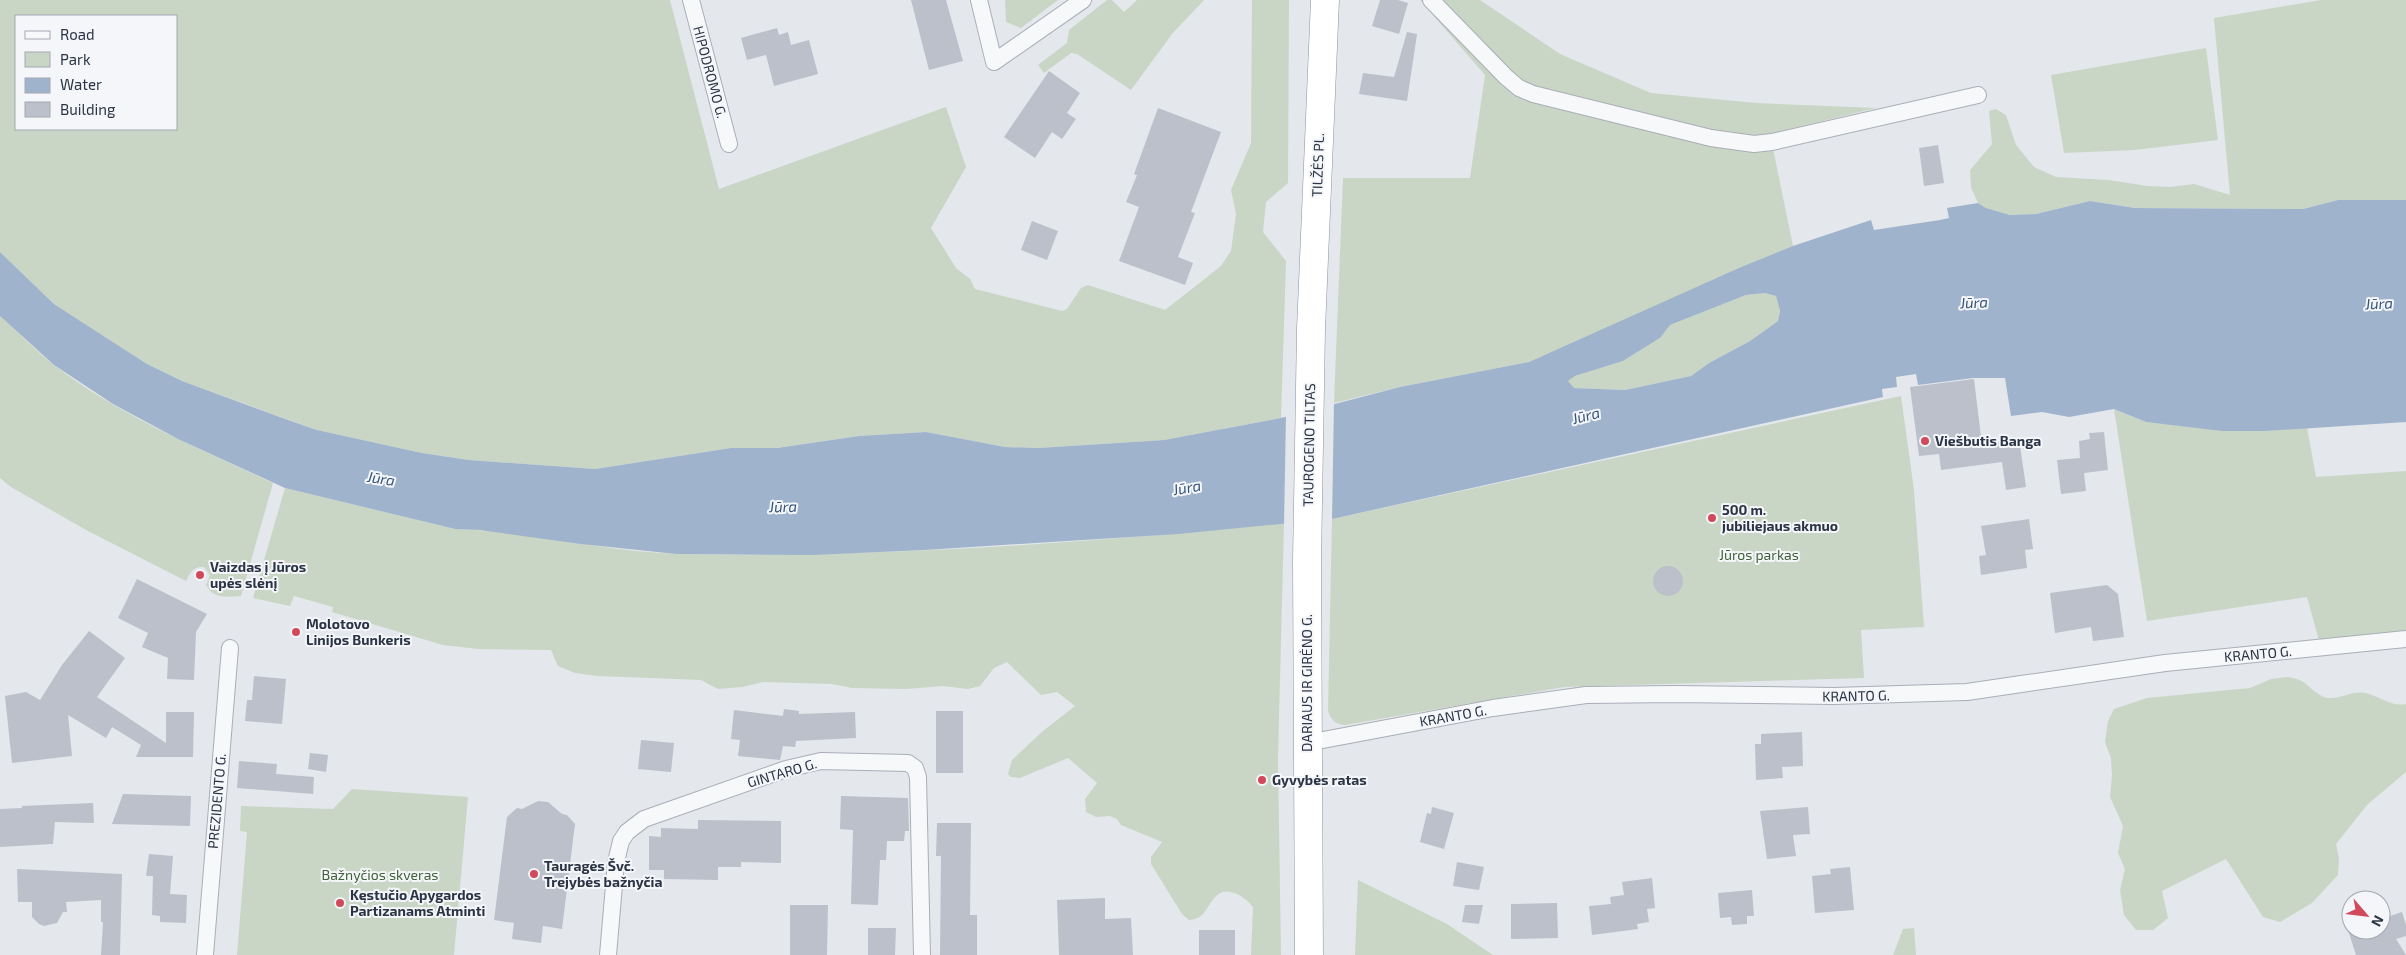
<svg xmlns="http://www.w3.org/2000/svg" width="2406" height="955" viewBox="0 0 2406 955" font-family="'Exo 2',sans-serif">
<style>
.green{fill:#c9d6c5;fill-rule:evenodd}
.water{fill:#9fb4cc;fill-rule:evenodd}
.pier{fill:#e4e7ec}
.building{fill:#bbc0ca}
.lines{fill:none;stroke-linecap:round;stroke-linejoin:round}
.street-casing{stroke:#a9aeb7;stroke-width:18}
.highway-casing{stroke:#8b94a3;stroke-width:29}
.street{stroke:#f7f8fa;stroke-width:16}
.highway{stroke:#fff;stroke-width:28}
.poi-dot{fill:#d1495b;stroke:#f4f6f9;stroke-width:2}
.labels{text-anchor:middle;stroke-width:4;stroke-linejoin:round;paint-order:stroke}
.street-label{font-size:14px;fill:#2b3445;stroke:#f4f6f9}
.poi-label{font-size:14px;font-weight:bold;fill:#2b3445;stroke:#f4f6f9;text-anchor:start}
.park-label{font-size:14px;fill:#3f6138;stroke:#f4f6f9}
.water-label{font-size:15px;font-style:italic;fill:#34527a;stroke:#f4f6f9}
</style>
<rect width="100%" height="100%" fill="#e4e7ec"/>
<path class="green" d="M0,0H670L719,189L946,107L966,167L931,228L956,268L970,279L975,289L1062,311L1067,309L1081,288L1088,285L1165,310L1221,266L1231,251L1236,214L1231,190L1251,143L1252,0H1289L1288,183L1266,202L1263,232L1286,261L1281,418L1164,440L1039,448L1005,447L926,432L859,436L777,448H731L595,469L469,460L422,453L317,430L182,381L147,364L54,304L0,252ZM16,16H176V129H16Z
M1005,0H1058L1021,28L1006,22Z
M1107,0H1112L1124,12L1137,0H1204L1172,34L1131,90L1077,54L1071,53L1044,73L1038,65L1067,43L1069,30Z
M1420,0H1480L1560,54L1651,93L1756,103L1876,108L1770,134L1793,246L1529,362L1400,387L1334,403L1343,178H1470L1485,75Z
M2321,0H2406V200H2338L2303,209L2135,208L2090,201L2036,214L2010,215L1986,208L1978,203L1971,187L1970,170L1992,144L1989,111L1996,109L2006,115L2016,145L2034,167L2056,177L2108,180L2148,186L2170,187L2194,184L2230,195L2214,18Z
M2206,48L2218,140L2135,150L2064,153L2051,75Z
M1765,293L1776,296L1780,311L1778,321L1750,341L1709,363L1691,376L1625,390L1573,388L1567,381L1575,376L1623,361L1660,338L1670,325L1746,295Z
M0,316C18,332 35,350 54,365C120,416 198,448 273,483L241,596C227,597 213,599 206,585L210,575L204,567C193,566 190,573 186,581L86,530L11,487L0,478Z
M1901,396L1914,490L1924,627L1861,630L1864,678L1564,687L1345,725C1335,724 1331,720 1328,711L1332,519Z
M2114,409L2146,422L2266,431L2307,427L2316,477L2406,471V638L2321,648L2307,597L2147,621Z
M285,488L455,529C530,531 604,552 679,554C881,558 1083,543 1284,523L1278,757L1281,955H1251L1253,907C1245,897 1227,884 1215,897C1206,907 1205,919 1189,920L1182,914L1151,864V857L1162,842L1121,825L1117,819L1110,816L1096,817L1086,812L1085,799L1097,783L1068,758L1020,778L1011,777L1008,774L1012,760L1043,731L1075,706L1057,692L1041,695L1007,662L994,668L980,686L968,689L943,686L907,689L852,688L832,684L763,682L742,687L718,689L701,680L597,676L575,673L558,666L551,650L478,649L443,645L332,612L333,607L294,596L290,606L253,598Z
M2287,677C2308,680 2305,686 2320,695C2335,704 2349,690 2365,693C2380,696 2390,707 2406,704V772L2367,805L2336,844L2339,858L2338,875L2312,903L2280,922L2263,917L2226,859L2162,891L2168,918L2153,930H2136L2124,915L2120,890L2125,869L2118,853L2123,826L2110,797L2112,776L2111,758L2105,742L2108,721L2114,709L2147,698L2250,688L2271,679Z
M352,789L468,797L454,955H237L247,832L240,831L241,806L333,809Z
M1358,880L1447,924L1493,955H1355Z
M1914,928L1916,955H1893L1903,929Z"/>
<path class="water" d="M2338,200H2406V422L2266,431H2222L2146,422L2114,409L2069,417L2042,412L2011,416L2005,378H1973L1918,385L1916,374L1896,377L1897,387L1882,389L1883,397L1332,519L1178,534L925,550L813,555L676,554L581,544L480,530L455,529L285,488L178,439L113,404L54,365L0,316V252L54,304L147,364L182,381L291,421L317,430L422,453L469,460L595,469L731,448H777L859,436L926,432L1005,447L1039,448L1164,440L1281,418L1400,387L1529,362L1739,268L1793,246L1871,220L1874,230L1940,220L1949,218L1947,208L1978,203L1986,208L2010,215L2036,214L2090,201L2135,208L2303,209ZM1765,293L1776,296L1780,311L1778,321L1750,341L1709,363L1691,376L1625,390L1574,388L1568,381L1575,376L1623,361L1660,338L1670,325L1746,295Z"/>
<path class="pier" d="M1334,401L1332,521L1284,526L1286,414Z"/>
<path class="building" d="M911,0H946L963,61L929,70Z
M1380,0H1398L1408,3L1399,34L1372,26Z
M777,28L779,35L788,32L791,45L809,40L818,74L774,86L766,55L747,60L741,38Z
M1407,32L1417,34L1407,101L1359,94L1363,73L1394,77Z
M1049,71L1080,93L1067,113L1076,119L1062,139L1052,132L1035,158L1004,137Z
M1158,108L1221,132L1191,212L1195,213L1178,257L1193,263L1185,285L1119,261L1139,207L1126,202L1137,175L1134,174Z
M1938,145L1944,183L1924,186L1919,148Z
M1032,221L1058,231L1047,260L1021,250Z
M1974,379L1982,445L2019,439L2026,487L2006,490L2002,462L1941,470L1939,454L1919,456L1910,387Z
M2104,432L2108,470L2084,473L2086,491L2061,494L2057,460L2080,458L2079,441L2090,439L2089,433Z
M2029,519L2033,549L2025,550L2027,568L1981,575L1979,556L1986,555L1981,526Z
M1653 581a15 15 0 1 1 30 0a15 15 0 1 1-30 0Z
M137,579L207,614L196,632L194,680L167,679L168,658L142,647L148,633L118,618Z
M2107,585L2118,594L2124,637L2093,641L2091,627L2055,633L2050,593Z
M89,631L125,658L97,697L166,743V712H194L193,757H136L141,745L112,727L106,738L68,715L72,756L12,763L5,696L26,692L40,700L62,665Z
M254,676L286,679L282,724L245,721L247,700H252Z
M784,709L799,711V714L855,712L856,738L796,741L795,747L783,746L780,760L738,756L740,740L731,739L734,710L783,716Z
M936,711H963V773H936Z
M1802,732L1803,766L1782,767L1783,778L1756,780L1755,744H1761V734Z
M641,740L674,743L671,772L638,769Z
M310,753L328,755L326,772L308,769Z
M239,761L277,764L276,774L314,777L313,794L237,788Z
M123,794L191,796L190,826L112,824Z
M841,796L908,798L909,831H905L904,841H887L886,860H880L878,905L851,904L853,830L840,829Z
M538,801L548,802L562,814L567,815L575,824L562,929L543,926L541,943L512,939L514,923L494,920L507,817L517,808L522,809Z
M93,803L94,823L55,822L53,844L0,847V809L22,808V806Z
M1432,807L1454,813L1444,849L1420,842L1427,813L1431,814Z
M1808,807L1810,834L1793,835L1796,856L1767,859L1760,811Z
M698,820L781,821V863L741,862V867H718V880L664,879V870H649V836L661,837V828L698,829Z
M937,823H971L970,915H977V955H940L941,856H936Z
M149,854L173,856L170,894L187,895L186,923L160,922V916L152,915L153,876H146Z
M1457,862L1484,867L1479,890L1453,886Z
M1850,867L1854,910L1815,913L1812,876L1831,874L1830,869Z
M17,869L122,874L120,955H101L103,922H101V900L66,902L67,912H63L57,923L44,926L39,924L32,917V902H18Z
M1652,878L1655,908L1647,909L1649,922L1637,924L1638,929L1592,935L1589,906L1611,904L1610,897L1624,895L1622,882Z
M1752,890L1754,916H1747V924L1732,925L1731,917L1720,918L1718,893Z
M1105,898V919L1131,918L1133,955H1059L1057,900Z
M1557,903L1558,938L1511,939V904Z
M790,905H828L827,955H790Z
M1465,905H1483L1479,924L1462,922Z
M2402,912L2406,925V936L2396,939L2406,955H2356L2348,930H2381V919Z
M868,928H896L895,955H868Z
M1199,930H1235V955H1199Z"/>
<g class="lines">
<g class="street-casing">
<path id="street" d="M691,0L729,144
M979,0L994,62L1083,0
M1431,0L1506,77L1519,88L1533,94L1711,138L1754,144L1772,142L1978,95
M1307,743L1493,708L1586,695L1675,694L1834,696L1967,692L2165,663L2406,639
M205,955L230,648
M608,955L616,862L621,841L627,832L644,819L786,769L821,761L908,763L915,768L918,777L922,955"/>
</g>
<g class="highway-casing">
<path id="highway" d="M1309,955L1307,561L1311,329L1325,0"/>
</g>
<use href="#street" class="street"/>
<use href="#highway" class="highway"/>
</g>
<g class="poi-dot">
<circle cx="1925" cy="441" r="5"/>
<circle cx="1712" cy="518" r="5"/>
<circle cx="200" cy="575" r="5"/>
<circle cx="296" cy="632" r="5"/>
<circle cx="1262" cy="780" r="5"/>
<circle cx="534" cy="874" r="5"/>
<circle cx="340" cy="903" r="5"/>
</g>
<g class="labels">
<g class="street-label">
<text transform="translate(710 72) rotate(75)" y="5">HIPODROMO G.</text>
<text transform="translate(1318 165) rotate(-88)" y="5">TILŽĖS PL.</text>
<text transform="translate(1309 445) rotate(-89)" y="5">TAUROGENO TILTAS</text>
<text transform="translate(2258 654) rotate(-5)" y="5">KRANTO G.</text>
<text transform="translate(1307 683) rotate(-90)" y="5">DARIAUS IR GIRĖNO G.</text>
<text transform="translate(1856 696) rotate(-1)" y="5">KRANTO G.</text>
<text transform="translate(1453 716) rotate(-10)" y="5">KRANTO G.</text>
<text transform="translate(782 773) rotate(-16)" y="5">GINTARO G.</text>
<text transform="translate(217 801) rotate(-85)" y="5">PREZIDENTO G.</text>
</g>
<g class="poi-label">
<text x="1935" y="446">Viešbutis Banga</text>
<text x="1722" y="515">500 m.<tspan x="1722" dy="16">jubiliejaus akmuo</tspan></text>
<text x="210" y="572">Vaizdas į Jūros<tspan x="210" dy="16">upės slėnį</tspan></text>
<text x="306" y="629">Molotovo<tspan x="306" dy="16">Linijos Bunkeris</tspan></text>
<text x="1272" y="785">Gyvybės ratas</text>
<text x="544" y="871">Tauragės Švč.<tspan x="544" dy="16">Trejybės bažnyčia</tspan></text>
<text x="350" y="900">Kęstučio Apygardos<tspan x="350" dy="16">Partizanams Atminti</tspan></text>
</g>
<g class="park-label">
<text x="1759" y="560">Jūros parkas</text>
<text x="380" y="880">Bažnyčios skveras</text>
</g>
<g class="water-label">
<text transform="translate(1974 303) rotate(-2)" y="5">Jūra</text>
<text transform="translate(2379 304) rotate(-2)" y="5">Jūra</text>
<text transform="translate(1586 416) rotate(-14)" y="5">Jūra</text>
<text transform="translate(381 479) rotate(9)" y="5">Jūra</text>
<text transform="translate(1187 488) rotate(-10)" y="5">Jūra</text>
<text transform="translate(783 507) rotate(-1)" y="5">Jūra</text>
</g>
</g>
<rect x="15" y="15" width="162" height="115" fill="#f4f6f9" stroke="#a4a8b1"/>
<rect x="25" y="31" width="25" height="8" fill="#f7f8fa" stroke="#a4a8b1"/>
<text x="60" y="40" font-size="15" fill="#2b3445">Road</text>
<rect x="25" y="52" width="25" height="15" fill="#c9d6c5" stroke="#a4a8b1"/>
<text x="60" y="65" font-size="15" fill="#2b3445">Park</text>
<rect x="25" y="78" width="25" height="15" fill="#9fb4cc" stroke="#a4a8b1"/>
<text x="60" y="90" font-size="15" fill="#2b3445">Water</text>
<rect x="25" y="102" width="25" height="15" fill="#bbc0ca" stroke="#a4a8b1"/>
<text x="60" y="115" font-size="15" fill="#2b3445">Building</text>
<g transform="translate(2366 915) rotate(118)"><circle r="24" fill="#f4f6f9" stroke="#a4a8b1"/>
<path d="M0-4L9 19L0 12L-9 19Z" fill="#d1495b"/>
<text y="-8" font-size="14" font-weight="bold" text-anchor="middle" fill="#2b3445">N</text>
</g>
</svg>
